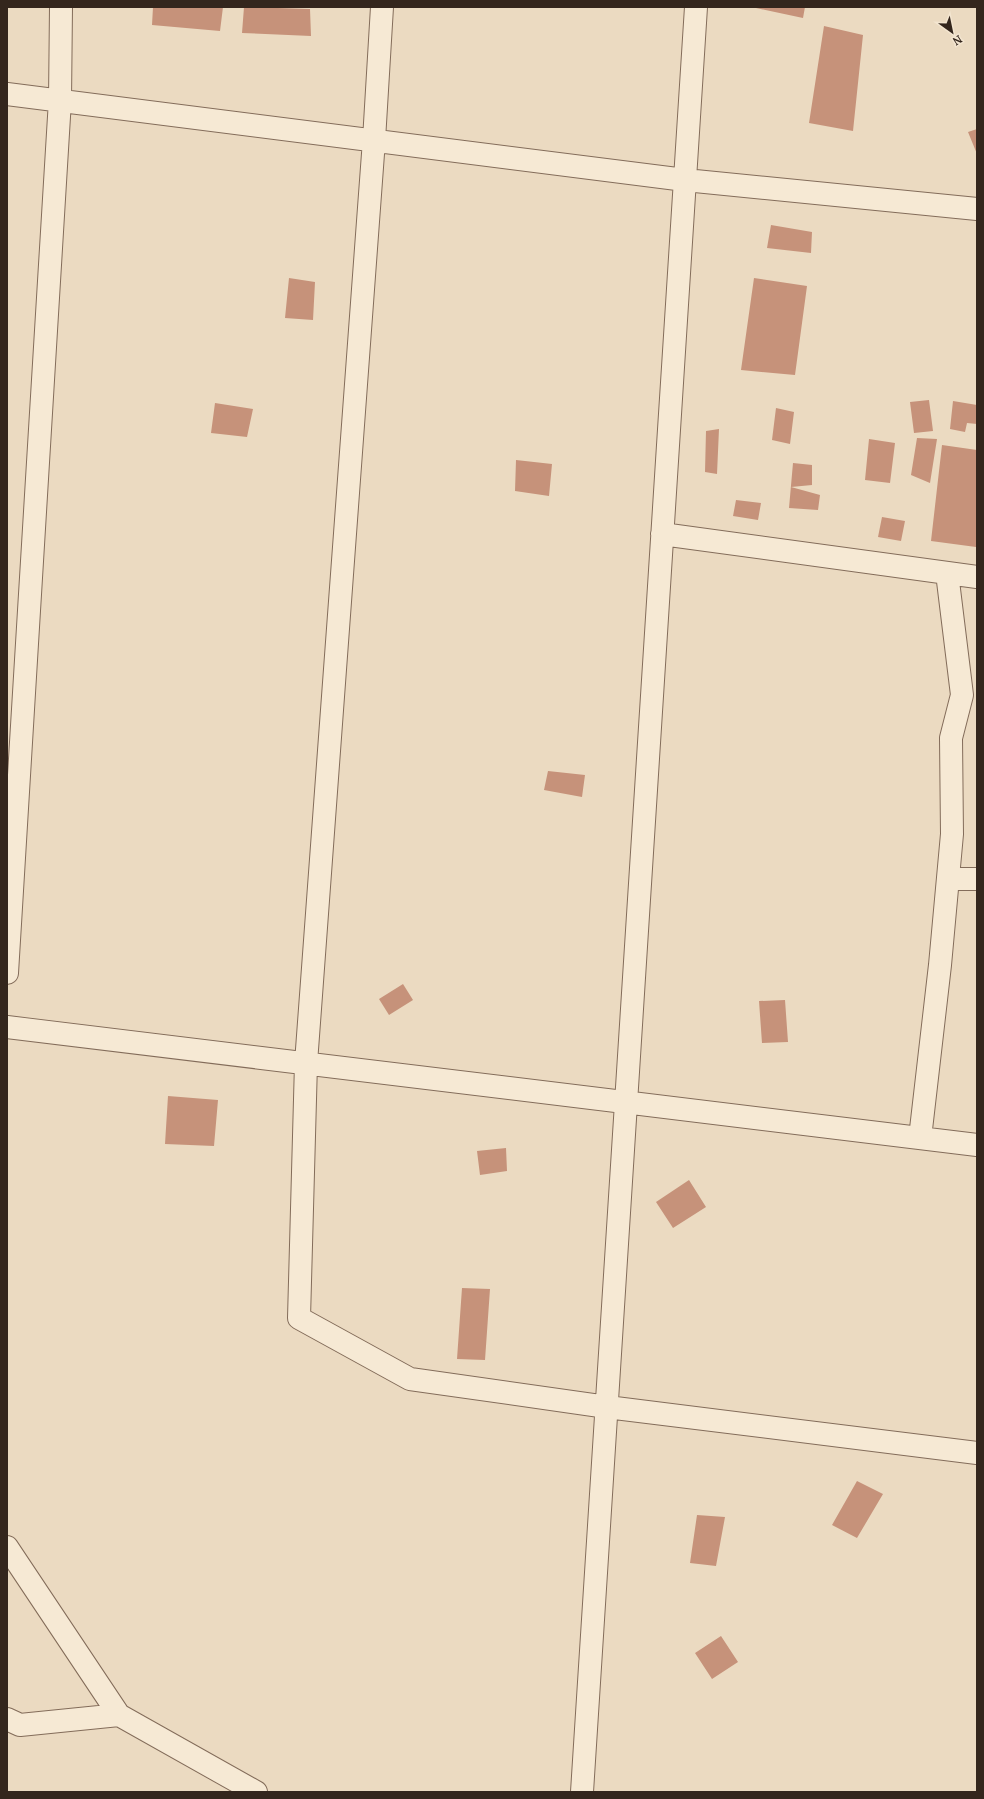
<svg xmlns="http://www.w3.org/2000/svg" width="984" height="1799" viewBox="0 0 984 1799" font-family="'PT Serif',serif">
<style>
.building{fill:#c6927a}
.lines{fill:none;stroke-linecap:round;stroke-linejoin:round}
.minor-casing{stroke:#836c5a;stroke-width:24}
.minor{stroke:#f6e9d4;stroke-width:22}
</style>
<rect width="100%" height="100%" fill="#ebdac1"/>
<path class="building" d="M153,7H223L220,31L152,25Z
M244,7L310,9L311,36L242,33Z
M756,7H805L803,18L756,8Z
M824,26L863,35L853,131L809,123Z
M977,129V154L968,132Z
M771,225L812,232L811,253L767,248Z
M289,278L315,282L313,320L285,318Z
M754,278L807,286L795,375L741,370Z
M929,400L933,431L914,433L910,402Z
M953,401L977,405V424L967,423L965,432L950,429Z
M215,403L253,409L247,437L211,433Z
M776,408L794,412L790,444L772,440Z
M719,429L717,474L705,472L706,431Z
M917,438L937,439L930,483L911,475Z
M869,439L895,443L890,483L865,480Z
M942,445L977,450L976,547L931,541Z
M516,460L552,464L549,496L515,491Z
M793,463L812,465V485L791,487L820,495L818,510L789,508Z
M736,500L761,503L758,520L733,516Z
M882,517L905,521L901,541L878,537Z
M548,771L585,775L582,797L544,790Z
M403,984L413,1000L389,1015L379,999Z
M785,1000L788,1042L762,1043L759,1001Z
M168,1096L218,1100L214,1146L165,1144Z
M506,1148L507,1171L480,1175L477,1151Z
M689,1180L706,1207L673,1228L656,1202Z
M462,1288L490,1289L485,1360L457,1359Z
M857,1481L883,1494L857,1538L832,1525Z
M697,1515L725,1517L716,1566L690,1563Z
M721,1636L738,1662L712,1679L695,1653Z"/>
<g class="lines">
<g class="minor-casing">
<path id="minor" d="M382,7L374,140L306,1063L299,1318L410,1379L607,1407L977,1453
M7,94L685,180L977,209
M662,534L977,577
M948,879H977
M7,973L60,100L61,7
M7,1027L977,1145
M920,1138L940,965L952,834L951,738L962,695L947,573
M7,1547L119,1715L256,1792
M7,1719L20,1725L119,1715
M582,1792L696,7"/>
</g>
<use href="#minor" class="minor"/>
</g>
<rect width="984" height="1799" fill="none" stroke="#34261d" stroke-width="16"/>
<g transform="translate(952 32) rotate(147)" stroke="#f3e5d0" stroke-width="3" paint-order="stroke">
<path d="M0-3L7 15L0 10L-7 15Z" fill="#34261d"/>
<text y="-6" font-size="11" font-weight="bold" text-anchor="middle" fill="#34261d">N</text>
</g>
</svg>
